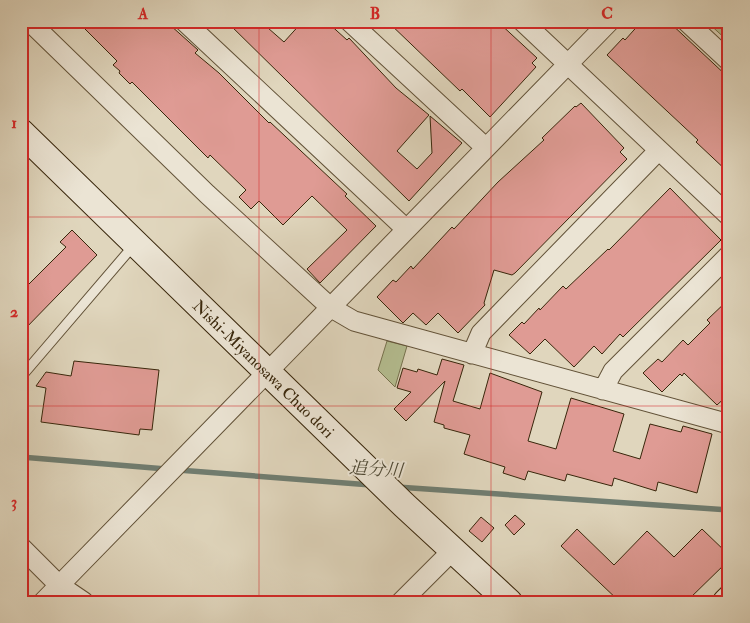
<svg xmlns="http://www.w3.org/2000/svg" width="750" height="623" viewBox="0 0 750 623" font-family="'IM FELL Double Pica','Noto Serif JP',serif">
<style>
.green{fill:#b4bd90;stroke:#76724e}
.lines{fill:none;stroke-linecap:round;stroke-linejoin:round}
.stream{stroke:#707e72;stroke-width:5.5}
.building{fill:#df9b94;stroke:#38260b}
.lane-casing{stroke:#625238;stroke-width:11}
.street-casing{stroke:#625238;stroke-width:21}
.secondary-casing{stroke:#38260b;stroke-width:28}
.lane{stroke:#ebe4d4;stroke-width:9}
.street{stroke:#ebe4d4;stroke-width:19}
.secondary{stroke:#ebe4d4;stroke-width:26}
.grid{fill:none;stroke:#d62828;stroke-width:1;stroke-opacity:0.55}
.labels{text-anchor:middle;stroke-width:4;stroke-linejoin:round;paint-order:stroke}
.street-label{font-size:16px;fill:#38260b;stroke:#ebe4d4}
.water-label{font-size:18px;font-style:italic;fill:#4f4a36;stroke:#ebe4d4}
.neatline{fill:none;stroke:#d62828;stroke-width:2}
.grid-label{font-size:16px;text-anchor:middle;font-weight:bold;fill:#d62828}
</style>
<rect width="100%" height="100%" fill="#e0d6bd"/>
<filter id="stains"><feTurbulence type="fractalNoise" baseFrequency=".004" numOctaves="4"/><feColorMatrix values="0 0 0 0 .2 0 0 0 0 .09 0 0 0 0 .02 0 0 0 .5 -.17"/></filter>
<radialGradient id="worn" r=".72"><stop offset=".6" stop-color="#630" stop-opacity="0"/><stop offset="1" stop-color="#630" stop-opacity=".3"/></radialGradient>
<path class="green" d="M706,21H729V42Z
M387,341L407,346L395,387L378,370Z"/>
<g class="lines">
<path class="stream" d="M21,457L166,469
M178,470L371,485
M397,487L729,510"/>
</g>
<path class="building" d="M77,21H162L168,27L170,25L198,50L195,53L219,73L269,123L270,122L347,194L345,196L376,226L320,283L307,269L347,230L312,196L283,225L259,201L251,209L239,197L246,190L210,155L208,158L132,82L130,84L119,73L120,71L113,65L117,61Z
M226,21H260L284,42L303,21H326L347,40L349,38L396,88L429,115L397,151L417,169L432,153L430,116L462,143L409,201Z
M387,21H497L537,58L532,63L536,67L490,117L462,89L460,91Z
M642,21H668L729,78V173L696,142L698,140L607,55L623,38L625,40Z
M581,103L624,148L620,152L627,159L515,273L512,275L494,270L484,303L485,305L458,333L438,313L426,325L413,313L403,323L377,297L393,280L396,282L411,266L413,269L452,227L454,229L498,182L544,140L542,138L575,106L576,107Z
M670,188L721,240L623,337L620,334L602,354L594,346L574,367L545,339L530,354L509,335L522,322L524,324L539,308L540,310L563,286L566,289L608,249L609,250Z
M72,230L97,255L21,333V292L66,247L60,242Z
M729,299V394L717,405L684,373L682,376L680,374L662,392L643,373L658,359L662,362L683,340L688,345L710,323L707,320Z
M442,359L464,365L453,401L480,409L490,373L542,392L528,441L556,449L571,398L624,414L613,451L640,459L650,424L681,432L683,426L712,434L697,493L658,482L656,491L614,478L612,486L567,474L565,481L528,471L525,480L503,473L505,467L464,454L470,435L444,428V425L434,422L445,381L406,421L394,409L411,392L397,388L403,368L417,372L418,369L437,375Z
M74,361L159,370L152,430L140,429L139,435L41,422L46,388L36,386L46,372L71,376Z
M515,515L525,524L514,535L505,525Z
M481,517L494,528L482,542L469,531Z
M577,529L614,565L647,531L674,557L702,529L729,555V560L686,602H620L561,546Z"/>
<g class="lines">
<g class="lane-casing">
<path id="lane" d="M21,377L134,245"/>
</g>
<g class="street-casing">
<path id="street" d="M29,21L207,194L330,307L354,321L729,424
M184,21L406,229
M349,21L486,148
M522,21L729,216
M686,21L729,61
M472,354L481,333L658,151
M603,390L613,371L729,255
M21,547L59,585L84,602
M43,602L610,21
M401,602L453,550"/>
</g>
<g class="secondary-casing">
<g id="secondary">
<path id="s1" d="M21,132L404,505L509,602"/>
<path d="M726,602L729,599"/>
</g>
</g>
<use href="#lane" class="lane"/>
<use href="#street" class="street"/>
<use href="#secondary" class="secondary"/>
</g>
<path class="grid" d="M259,21V602M491,21V602M21,217H729M21,406H729"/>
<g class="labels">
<g class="street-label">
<text dy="6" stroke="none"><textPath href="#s1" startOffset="339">Nishi-Miyanosawa Chuo dori</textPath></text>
</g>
<g class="water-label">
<text transform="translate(376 469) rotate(4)" y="6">追分川</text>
</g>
</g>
<rect width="750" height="623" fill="none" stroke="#e0d6bd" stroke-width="55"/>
<rect x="28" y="28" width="694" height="568" class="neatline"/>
<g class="grid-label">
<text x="143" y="19">A</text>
<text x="375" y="19">B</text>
<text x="607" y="19">C</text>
<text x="14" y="128">1</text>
<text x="14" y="317">2</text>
<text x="14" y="507">3</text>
</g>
<rect width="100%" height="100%" filter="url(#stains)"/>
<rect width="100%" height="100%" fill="url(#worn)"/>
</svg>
